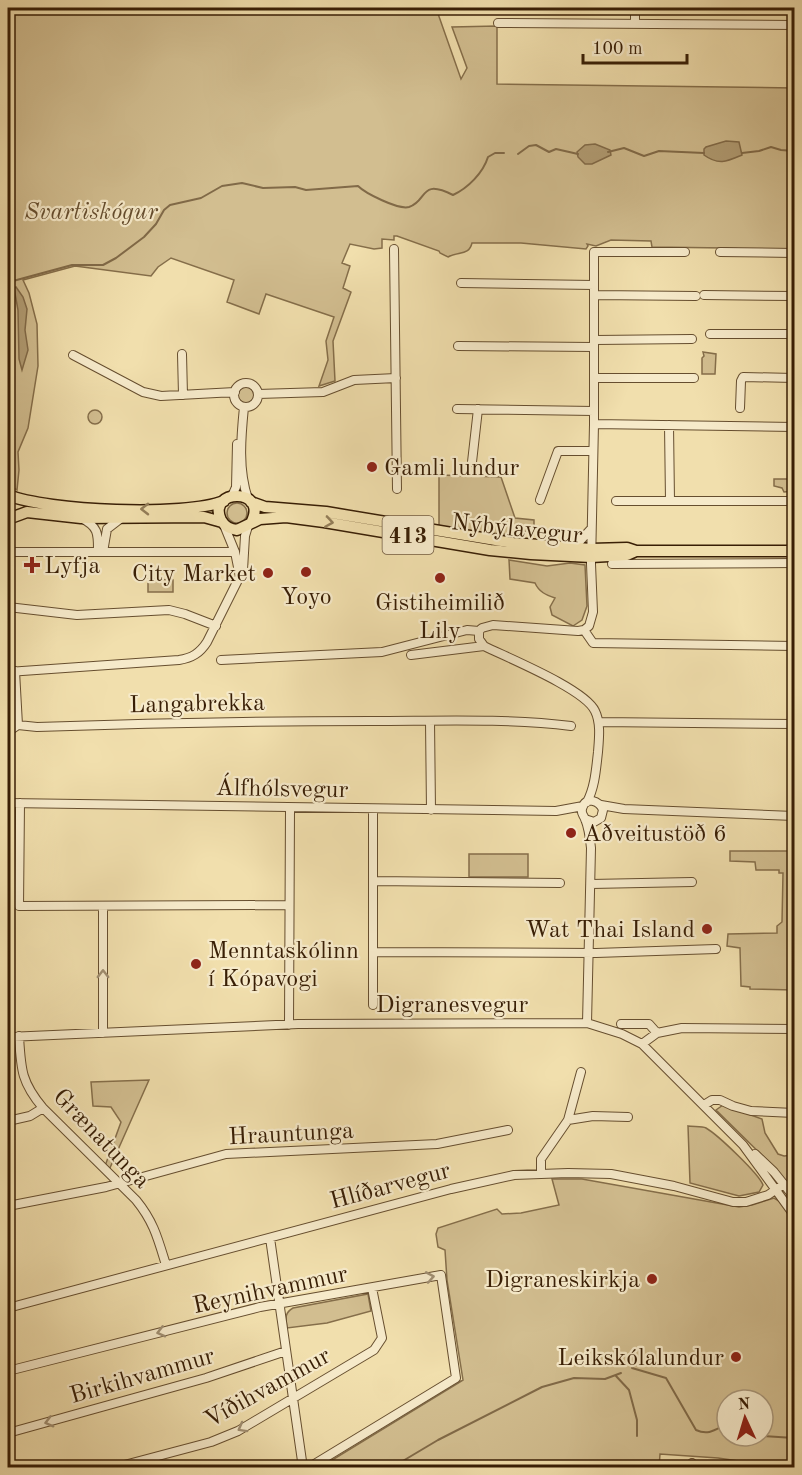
<svg xmlns="http://www.w3.org/2000/svg" width="802" height="1475" viewBox="0 0 802 1475" font-family="'Old Standard TT',serif">
<style>
.green{fill:#d2be90;stroke:#856e4a;stroke-width:1.5;fill-rule:evenodd}
.water{fill:#b29d74;stroke:#816a48;stroke-width:1.5}
.lines{fill:none;stroke-linecap:round;stroke-linejoin:round}
.stream{stroke:#816a48;stroke-width:2}
.minor-casing{stroke:#664e2f;stroke-width:10}
.major-casing{stroke:#381e05;stroke-width:13}
.minor{stroke:#f6eaca;stroke-width:8}
.major{stroke:#f1dfad;stroke-width:10}
.oneway{stroke:#947e59}
.oneway2{stroke:#a08e71}
.poi-dot{fill:#8f2418;stroke:#f6eaca;stroke-width:2}
.labels{text-anchor:middle;stroke-width:4.5;stroke-linejoin:round;paint-order:stroke}
.shield{fill:#f6eaca;stroke:#715b40;stroke-width:1.5}
.shield-label{font-size:22px;font-weight:bold;fill:#381e05}
.park-label{font-size:24px;font-style:italic;fill:#664e2f;stroke:#f6eaca}
.poi-label{font-size:24px;fill:#381e05;stroke:#f6eaca;text-anchor:start}
.street-label{font-size:24px;fill:#381e05;stroke:#f6eaca}
</style>
<rect width="100%" height="100%" fill="#f1dfad"/>
<filter id="stains"><feTurbulence type="fractalNoise" baseFrequency=".00333" numOctaves="4"/><feColorMatrix values="0 0 0 0 .2 0 0 0 0 .09 0 0 0 0 .02 0 0 0 .5 -.17"/></filter>
<radialGradient id="worn" r=".72"><stop offset=".6" stop-color="#630" stop-opacity="0"/><stop offset="1" stop-color="#630" stop-opacity=".3"/></radialGradient>
<path class="green" d="M8,8H436L461,79L467,68L452,27L497,26V84L794,88V252L726,248L652,247L651,241L611,240L596,246L587,244L588,246L586,249L521,243H472C469,256 458,251 448,257L440,253L439,251L397,236H394V240L382,239V248L374,249L350,244L342,263L350,266L343,288L351,292L333,341L335,381L319,386L328,360L326,341L334,317L266,294L259,314L227,302L234,280L171,258L158,267L151,276L75,266L23,280L29,293L37,324L38,366L28,428L18,452L19,470L17,490L8,484Z
M703,352L716,354L715,374H702V358L704,356Z
M238 395a8 8 0 1 1 16 0a8 8 0 1 1-16 0Z
M88 417a7 7 0 1 1 14 0a7 7 0 1 1-14 0Z
M439,475L501,477L515,518L534,520V529L513,535L439,528Z
M774,479H794V491L784,492L782,488L774,486Z
M227 513a10 10 0 1 1 20 0a10 10 0 1 1-20 0Z
M509,560L547,566L570,563L585,565L587,606L582,620L573,626L552,615L550,607L555,598C546,595 539,592 535,583L510,579Z
M148,579L173,580V592H148Z
M730,851H794V990L750,989V987L741,986L740,948L727,946L728,934L777,933V926L782,922L783,873H779V870H756L755,862L730,861Z
M469,854H528V877H469Z
M149,1080L109,1170L105,1166L121,1122L111,1107L93,1106L91,1082Z
M723,1105L762,1119L765,1133L778,1154L784,1156L794,1155V1194L776,1169L716,1110Z
M688,1126C693,1127 702,1126 706,1128C718,1135 759,1174 763,1185L759,1192L739,1196L690,1183Z
M552,1179H582L739,1207L752,1205L774,1198L784,1204L794,1220V1467H780L718,1458L660,1454L659,1468H319L463,1380L447,1280L445,1250L438,1247L436,1234L438,1228L497,1209L502,1214L521,1213L559,1205ZM727,1400H763V1436H727Z
M368,1294L371,1311L327,1323L287,1328C286,1319 284,1313 293,1308Z"/>
<path class="water" d="M726,141L739,142L742,155C728,161 719,166 704,155V149L706,147Z
M595,144L610,150L611,155L592,164H585L578,157L577,152L585,145Z
M16,287L23,297L27,309L25,330L28,350L22,370L19,359L18,310L14,288Z"/>
<g class="lines">
<path class="stream" d="M608,152L624,148L644,156L659,151L704,153
M742,153L759,151L771,147L781,150L794,151
M518,154L529,146L536,145L549,152L556,149L578,154
M13,281L72,265H103L116,258L144,237L156,224L164,210L170,205L201,198L222,186L242,183L263,188L295,187L306,190L358,186C365,193 398,210 409,207C428,201 419,178 453,195C468,188 483,173 488,157L495,153H504
M632,1368L666,1378L696,1430C709,1436 716,1429 727,1424
M616,1376L629,1390L637,1420V1436
M763,1436L794,1438
M391,1468L438,1440L542,1387L574,1378L605,1379L621,1373"/>
<g class="minor-casing">
<path id="minor" d="M635,8V24
M498,23L794,25
M394,249L397,489
M720,252L794,253
M461,283L594,285
M594,295L696,296
M704,295L794,296
M710,334H794
M595,340L692,339
M458,346L594,347
M182,354L183,395
M73,355L143,392L161,396L235,392
M594,378H694
M234 395a12 12 0 1 1 24 0a12 12 0 1 1-24 0Z
M258,394L323,392L354,380L396,378
M244,407C241,437 238,470 248,499
M740,408L741,381L743,377L794,378
M457,409L594,411
M594,424L794,427
M669,425L670,501
M472,462L478,409
M232,496L236,487L237,444
M540,500L558,451H593
M616,501H787
M81,518C99,527 98,534 98,552
M224,525L235,552L240,577
M568,546L579,542L591,529
M8,552H235
M103,552L107,529L120,519
M612,564L794,563
M8,607L77,615L169,610L185,614L216,626
M584,630L593,643L794,646
M479,631L482,628L493,625L578,631L584,630L589,626L593,612L591,564L594,424V252H685
M479,631V639L484,646C508,658 585,689 595,711C601,723 599,739 598,752C596,769 595,787 587,802
M411,655L484,646
M221,660L382,652L467,630L479,631
M15,671L18,725
M8,672L179,660C192,658 200,653 207,642L243,570L245,536L248,526
M430,721L431,810
M599,722L794,724
M18,725L37,727C148,723 259,721 371,721C437,721 505,718 571,726
M8,732L18,725
M8,803L556,811L583,806
M20,803L19,906L289,905
M601,805L624,809L794,816
M373,809V1005
M585,819L594,822L601,818L603,810C600,801 585,795 582,809C581,814 583,814 585,819C589,828 590,838 591,848L587,1023
M374,881L560,883
M591,884L692,882
M373,952L596,953L716,949
M621,1024H649L657,1033
M289,1025L290,808
M103,1033V906
M19,1036C21,1069 21,1082 43,1108L136,1200C154,1222 158,1239 166,1265
M8,1037L298,1024L587,1023L622,1034L642,1044L743,1145L794,1215
M642,1044L657,1033L682,1028L794,1029
M704,1105L712,1100H720L733,1106L751,1111L794,1113
M568,1120L593,1116L628,1117
M8,1121L30,1116L43,1108
M755,1154L774,1172L794,1197
M541,1173V1159L568,1120L581,1072
M8,1206L106,1187L226,1154L437,1144L508,1130
M270,1238L303,1468
M8,1308L451,1189L514,1175L568,1173L611,1174L674,1186L733,1202H746L768,1195L784,1184
M8,1371L260,1307L441,1275L456,1378L308,1468
M8,1433L206,1378L286,1351
M113,1468L211,1442L238,1431L374,1350L382,1338L372,1288
M692,1468V1463"/>
</g>
<g class="major-casing">
<path id="major" d="M8,495C47,511 185,517 224,501
M251,502L265,507L326,512L513,543L591,549L627,548L636,551H794
M8,519L27,512L81,518L204,517L222,522
M251,523C270,487 206,488 221,520C225,527 230,529 237,530L260,519L286,517L324,522L490,550L531,554L591,557L627,555L636,551"/>
</g>
<use href="#minor" class="minor"/>
<use href="#major" class="major"/>
</g>
<defs><path id="oneway-chevron" d="M-2-3.5L2.5 0L-2 3.5" fill="none" stroke-width="1.6" stroke-linecap="round" stroke-linejoin="round" transform="scale(1.5)"/></defs>
<g class="oneway">
<use href="#oneway-chevron" transform="translate(145 509) rotate(-180)"/>
<use href="#oneway-chevron" transform="translate(329 522) rotate(9)"/>
</g>
<g class="oneway2">
<use href="#oneway-chevron" transform="translate(103 974) rotate(-90)"/>
<use href="#oneway-chevron" transform="translate(430 1277) rotate(-10)"/>
<use href="#oneway-chevron" transform="translate(161 1332) rotate(166)"/>
<use href="#oneway-chevron" transform="translate(49 1422) rotate(165)"/>
<use href="#oneway-chevron" transform="translate(242 1428) rotate(151)"/>
</g>
<g class="poi-dot">
<circle cx="372" cy="467" r="6"/>
<path d="M29 556h6v6h6v6h-6v6h-6v-6h-6v-6h6z"/>
<circle cx="306" cy="572" r="6"/>
<circle cx="268" cy="573" r="6"/>
<circle cx="440" cy="578" r="6"/>
<circle cx="571" cy="833" r="6"/>
<circle cx="707" cy="929" r="6"/>
<circle cx="196" cy="964" r="6"/>
<circle cx="652" cy="1279" r="6"/>
<circle cx="736" cy="1357" r="6"/>
</g>
<g class="labels">
<rect class="shield" x="382.5" y="516" width="51" height="38" rx="4.5"/>
<g class="shield-label">
<text x="408" y="543">413</text>
</g>
<g class="park-label">
<text x="91" y="219">Svartiskógur</text>
</g>
<g class="poi-label">
<text x="384" y="475">Gamli lundur</text>
<text x="44" y="573">Lyfja</text>
<text x="256" y="581" text-anchor="end">City Market</text>
<text x="306" y="604" text-anchor="middle">Yoyo</text>
<text x="440" y="610" text-anchor="middle">Gistiheimilið<tspan x="440" dy="28">Lily</tspan></text>
<text x="583" y="841">Aðveitustöð 6</text>
<text x="695" y="937" text-anchor="end">Wat Thai Island</text>
<text x="208" y="958">Menntaskólinn<tspan x="208" dy="28">í Kópavogi</tspan></text>
<text x="640" y="1287" text-anchor="end">Digraneskirkja</text>
<text x="724" y="1365" text-anchor="end">Leikskólalundur</text>
</g>
<g class="street-label">
<text transform="translate(517 528) rotate(6)" y="8">Nýbýlavegur</text>
<text transform="translate(197 703) rotate(-1)" y="8">Langabrekka</text>
<text transform="translate(282 788) rotate(1)" y="8">Álfhólsvegur</text>
<text x="452" y="1012">Digranesvegur</text>
<text transform="translate(291 1133) rotate(-3)" y="8">Hrauntunga</text>
<text transform="translate(102 1138) rotate(46)" y="8">Grænatunga</text>
<text transform="translate(390 1185) rotate(-15)" y="8">Hlíðarvegur</text>
<text transform="translate(270 1289) rotate(-12)" y="8">Reynihvammur</text>
<text transform="translate(142 1375) rotate(-16)" y="8">Birkihvammur</text>
<text transform="translate(267 1387) rotate(-29)" y="8">Víðihvammur</text>
</g>
</g>
<rect width="802" height="1475" fill="none" stroke="#f1dfad" stroke-width="30"/>
<rect x="9" y="9" width="784" height="1457" fill="none" stroke="#381e05" stroke-width="3"/>
<rect x="15" y="15" width="772" height="1445" fill="none" stroke="#381e05" stroke-width="1.5"/>
<g transform="translate(745 1418) rotate(356)"><circle r="28" fill="#f6eaca" stroke="#aa987b" stroke-width="1.5"/>
<path d="M0-4.5L10 22L0 15L-10 22Z" fill="#8f2418"/>
<text y="-9" font-size="16" font-weight="bold" text-anchor="middle" fill="#381e05">N</text>
</g>
<path d="M583 54v9h104v-9" fill="none" stroke="#381e05" stroke-width="3"/>
<text x="592" y="54" font-size="18" fill="#381e05" stroke="#f6eaca" stroke-width="4.5" paint-order="stroke">100 m</text>
<rect width="100%" height="100%" filter="url(#stains)"/>
<rect width="100%" height="100%" fill="url(#worn)"/>
</svg>
